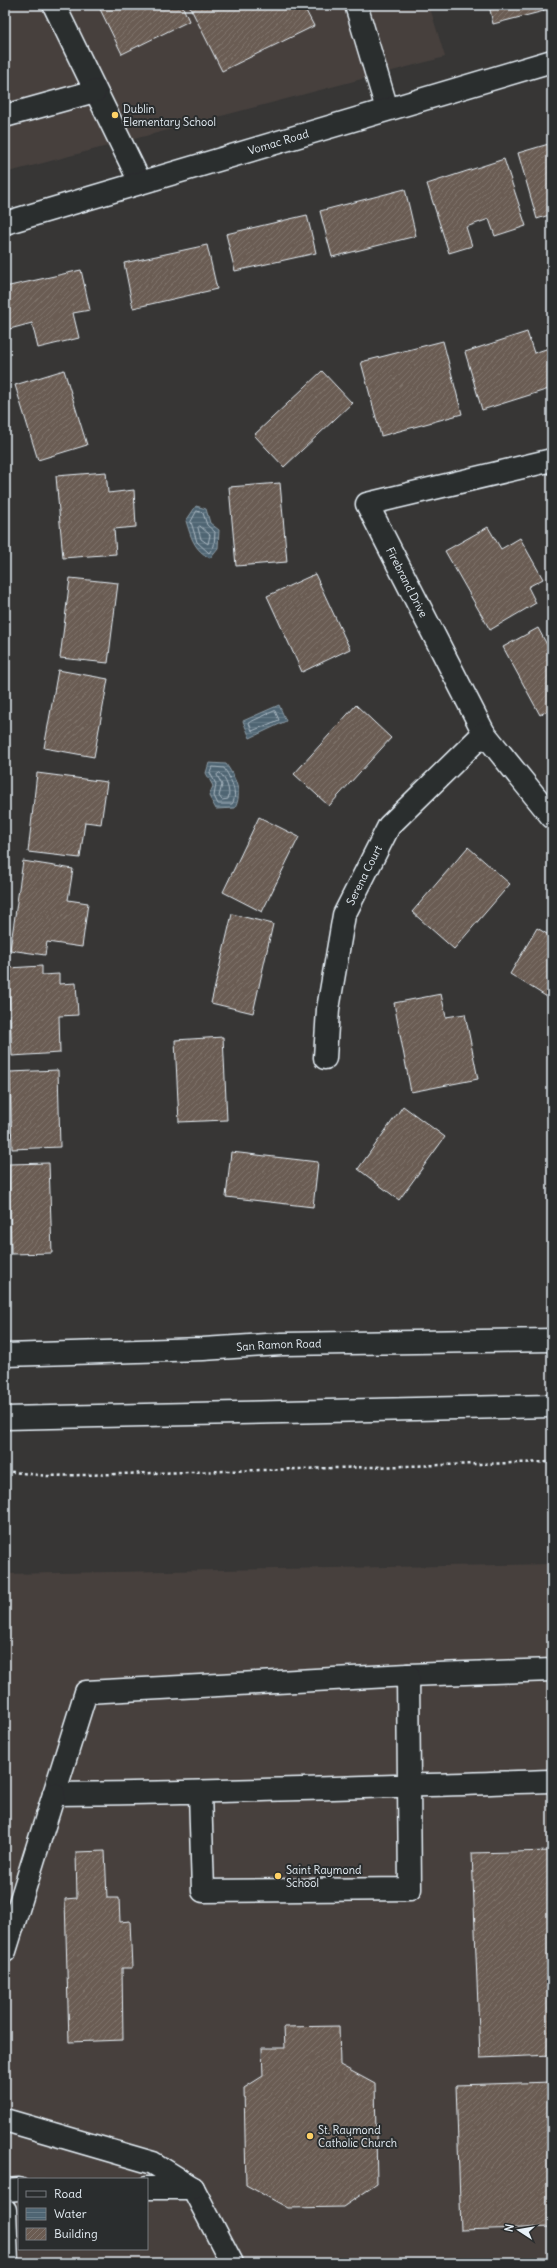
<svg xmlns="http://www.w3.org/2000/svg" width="557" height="2268" viewBox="0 0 557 2268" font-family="Delius,sans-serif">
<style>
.built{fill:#47413e;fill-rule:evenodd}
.water{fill:url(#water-rules);stroke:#8c9da8}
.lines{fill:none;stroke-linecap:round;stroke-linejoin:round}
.shore{stroke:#abb9c3;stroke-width:1}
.building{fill:url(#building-hatch);stroke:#e8f1f8}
.minor-casing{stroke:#e8f1f8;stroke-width:25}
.major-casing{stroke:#e8f1f8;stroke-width:25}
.path{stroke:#e8f1f8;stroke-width:2.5;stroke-dasharray:3 3;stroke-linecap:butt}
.minor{stroke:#2a2d2e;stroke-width:22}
.major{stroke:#2a2d2e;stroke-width:22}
.poi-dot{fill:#ffd166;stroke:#2a2d2e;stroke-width:1.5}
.labels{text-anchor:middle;stroke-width:4;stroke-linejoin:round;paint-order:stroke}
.poi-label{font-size:11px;fill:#e8f1f8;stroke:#2a2d2e;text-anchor:start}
.street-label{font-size:11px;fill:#e8f1f8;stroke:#2a2d2e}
</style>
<defs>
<pattern id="water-rules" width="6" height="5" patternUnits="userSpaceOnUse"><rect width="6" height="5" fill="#4f6573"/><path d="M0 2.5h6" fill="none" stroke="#687c88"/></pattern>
<pattern id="building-hatch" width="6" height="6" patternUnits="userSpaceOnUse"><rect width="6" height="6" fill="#6b5c52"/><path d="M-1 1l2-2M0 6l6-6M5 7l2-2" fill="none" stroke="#80746c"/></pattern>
</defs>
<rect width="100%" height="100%" fill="#373635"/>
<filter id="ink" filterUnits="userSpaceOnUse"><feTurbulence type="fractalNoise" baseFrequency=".025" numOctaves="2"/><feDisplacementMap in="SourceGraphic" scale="8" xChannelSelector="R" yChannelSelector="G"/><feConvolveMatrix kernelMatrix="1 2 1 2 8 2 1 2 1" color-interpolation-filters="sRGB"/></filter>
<g filter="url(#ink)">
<path class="built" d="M5,5H429L445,57L5,173Z
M552,1564V2263H5V1574ZM19,2179H147V2249H19Z"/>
<path class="water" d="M196,506L206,509L210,523L219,530L218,548L210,558C194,550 191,537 186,521Z
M279,705L286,721L250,738L243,721Z
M209,763L226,764C235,777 243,793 235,808L216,809L209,796L213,786L206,773Z"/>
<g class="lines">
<path class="shore" d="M197,511L203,513L207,525L215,532L214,546L209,553L197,542L191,522Z
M200,526L210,535L208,544L201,539L198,528Z
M275,711L279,720L252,731L249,723Z
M213,767L224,768C230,777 239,794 232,804H218L214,796L216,784L210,773Z
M220,773C226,779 231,791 228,799L222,800L219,796L222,785L217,775Z"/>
</g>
<path class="building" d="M98,5H182L189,21L122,54Z
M189,5H303L314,26L222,71Z
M489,5H542L544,11L493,24Z
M552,143V214L537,219L518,153Z
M504,159L526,226L495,236L489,219L466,227L472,246L449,253L427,184Z
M405,189L416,236L332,257L320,211Z
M307,215L316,253L235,271L226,234Z
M207,245L217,289L133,308L124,263Z
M81,270L90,310L73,313L79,338L38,348L32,323L6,330L5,287Z
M527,332L534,353L552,347V388L482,410L465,352Z
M443,341L462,414L381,436L361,362Z
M64,370L87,445L38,460L15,385Z
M322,371L352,403L284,467L254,435Z
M106,472L108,493L134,490L136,527L114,529L116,554L63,558L56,476Z
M280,483L287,562L236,566L229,487Z
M488,527L501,549L520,538L543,579L528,587L536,603L490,630L445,551Z
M315,574L350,649L302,672L267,596Z
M70,578L118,583L108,663L60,658Z
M538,628L552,654V708L540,715L503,647Z
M58,670L108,679L94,757L44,748Z
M356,705L391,738L329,806L294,774Z
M37,773L107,782L101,824L85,822L80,858L28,852Z
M259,817L299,837L262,912L223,892Z
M468,847L510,884L454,949L412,912Z
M23,861L73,869L68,900L88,903L82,947L47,942L45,955L10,950Z
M232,914L273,924L253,1013L211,1003Z
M537,928L552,937V1000L510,974Z
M42,966V975L59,974V984L76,983L78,1015L59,1016L60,1053L12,1056L8,968Z
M441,994L446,1017L465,1014L478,1079L411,1092L394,1003Z
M223,1037L227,1120L179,1122L175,1040Z
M58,1070L60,1147L12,1149L10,1072Z
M403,1106L445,1137L399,1200L358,1169Z
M231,1152L318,1162L313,1207L226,1197Z
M49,1163L52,1253L11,1254L9,1164Z
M105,1851L107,1898H119L120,1922L130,1921L132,1968H122L123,2040L69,2042L65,1899L77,1898L76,1852Z
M552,1851V2055L480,2058L472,1853Z
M339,2026L340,2065L375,2084L377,2184L343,2207L288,2208L246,2185L244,2088L263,2076L262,2048H285L284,2027Z
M552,2082V2227L461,2230L456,2085Z"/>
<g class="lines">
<g class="minor-casing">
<g id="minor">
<path d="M54,5L140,182"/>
<path d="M356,5L387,109"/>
<path d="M5,116L95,91"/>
<path id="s1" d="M5,223L552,61"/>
<path id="s2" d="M552,460L367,504L484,733L552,817"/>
<path id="s3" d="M325,1058L328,1009L344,915L389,826L484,733"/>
<path d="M408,1675L552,1670"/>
<path d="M200,1793L203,1891L410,1889L408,1675L86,1692L54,1794C220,1793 386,1786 552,1781"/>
<path d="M5,1951L54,1794"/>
<path d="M5,2120L153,2163L193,2188L232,2263"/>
<path d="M147,2188H193"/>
<path d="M5,2190L19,2189"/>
<path d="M5,2210L7,2263"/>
</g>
</g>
<g class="major-casing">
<g id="major">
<path id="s4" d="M5,1355L203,1349L282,1344L552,1340"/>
<path d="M5,1418L552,1406"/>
</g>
</g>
<path class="path" d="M5,1471L47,1476L552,1462"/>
<use href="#minor" class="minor"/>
<use href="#major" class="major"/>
</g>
</g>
<g class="poi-dot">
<circle cx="115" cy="115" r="4"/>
<circle cx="278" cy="1876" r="4"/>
<circle cx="310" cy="2136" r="4"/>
</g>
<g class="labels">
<g class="poi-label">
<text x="123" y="113">Dublin<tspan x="123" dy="13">Elementary School</tspan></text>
<text x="286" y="1874">Saint Raymond<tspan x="286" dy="13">School</tspan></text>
<text x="318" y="2134">St. Raymond<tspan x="318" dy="13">Catholic Church</tspan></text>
</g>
<g class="street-label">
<text dy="4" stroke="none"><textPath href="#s1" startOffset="285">Vomac Road</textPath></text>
<text dy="4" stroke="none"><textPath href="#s2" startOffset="278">Firebrand Drive</textPath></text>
<text dy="4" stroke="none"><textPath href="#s3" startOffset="189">Serena Court</textPath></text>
<text dy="4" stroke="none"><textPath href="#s4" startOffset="274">San Ramon Road</textPath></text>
</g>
</g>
<rect width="557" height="2268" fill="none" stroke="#2a2d2e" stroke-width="20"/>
<rect x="10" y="10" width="537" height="2248" fill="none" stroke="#e8f1f8" stroke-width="1.5" filter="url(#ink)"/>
<rect x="18" y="2178" width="130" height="72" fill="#2a2d2e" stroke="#767b7f"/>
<rect x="26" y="2191" width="20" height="6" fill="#2a2d2e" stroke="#767b7f"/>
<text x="54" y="2198" font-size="12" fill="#e8f1f8">Road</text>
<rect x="26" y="2208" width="20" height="12" fill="url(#water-rules)" stroke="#767b7f"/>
<text x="54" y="2218" font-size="12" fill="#e8f1f8">Water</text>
<rect x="26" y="2228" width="20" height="12" fill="url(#building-hatch)" stroke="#767b7f"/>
<text x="54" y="2238" font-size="12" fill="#e8f1f8">Building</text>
<g transform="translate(519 2230) rotate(282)" stroke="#2a2d2e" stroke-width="3" paint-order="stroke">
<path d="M0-3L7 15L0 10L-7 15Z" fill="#e8f1f8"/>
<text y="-6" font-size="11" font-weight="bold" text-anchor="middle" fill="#e8f1f8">N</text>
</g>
</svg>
